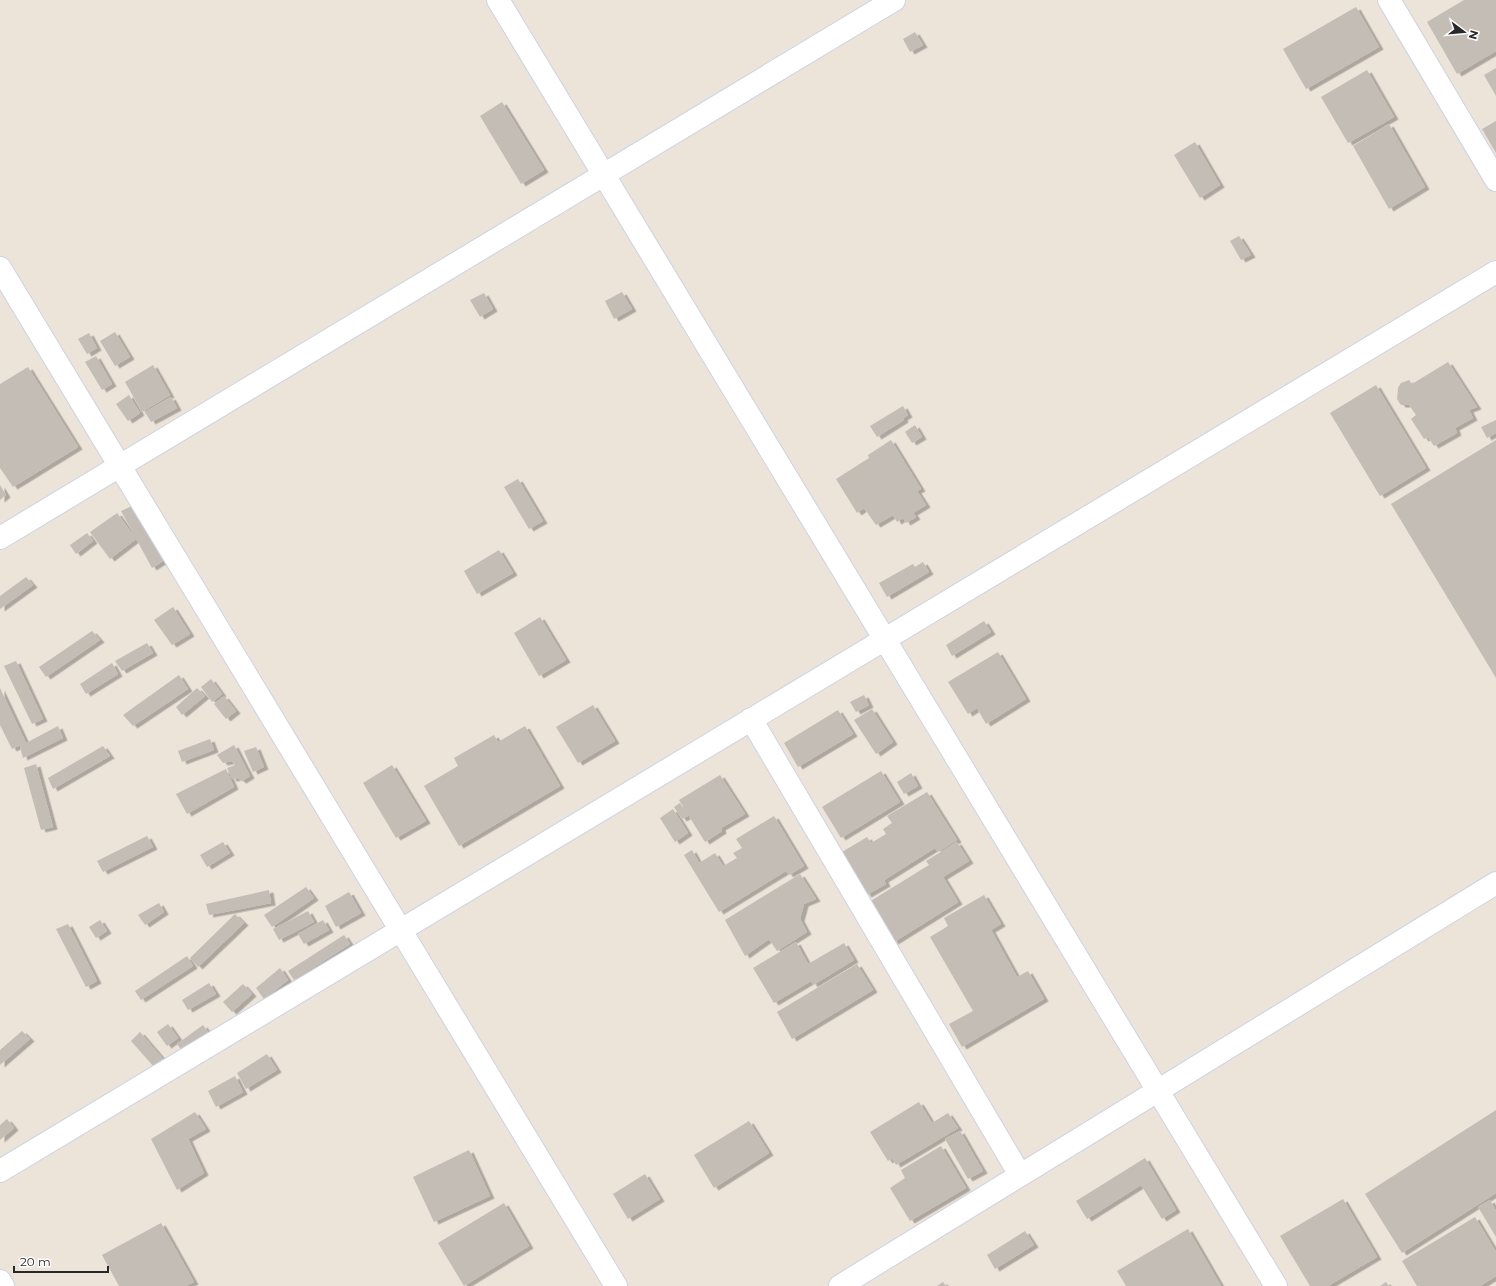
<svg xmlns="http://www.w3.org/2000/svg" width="1496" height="1286" viewBox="0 0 1496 1286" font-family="Montserrat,sans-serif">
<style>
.building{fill:#c3bdb6;filter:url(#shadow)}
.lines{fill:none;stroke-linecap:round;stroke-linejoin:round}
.street-casing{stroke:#ced3e2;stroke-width:24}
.street{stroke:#fff;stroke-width:22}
</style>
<defs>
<filter id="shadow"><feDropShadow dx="4.5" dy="2.5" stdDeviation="0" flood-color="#0004"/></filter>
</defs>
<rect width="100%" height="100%" fill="#ece3d9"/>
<path class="building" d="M1464,0H1496V51L1457,74L1427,22Z
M1356,7L1379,47L1306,89L1283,49Z
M915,32L923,45L910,52L903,39Z
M1496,68V96L1484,75Z
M1367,70L1394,117L1348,143L1321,97Z
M502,102L544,170L521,184L480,116Z
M1496,121V153L1482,129Z
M1389,124L1425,187L1389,209L1353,146Z
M1195,142L1220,185L1200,198L1174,155Z
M1239,236L1251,255L1241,260L1230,241Z
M622,292L632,309L614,319L605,301Z
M484,293L493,309L480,317L470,300Z
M115,332L130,357L115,366L100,341Z
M89,333L97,348L87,354L78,339Z
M96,356L112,384L102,390L85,362Z
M1448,362L1477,407L1469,410L1473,418L1455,428L1457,433L1434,446L1428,437L1424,439L1411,419L1416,415L1409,405H1401L1397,399L1398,388L1401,383L1409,380L1412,384Z
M153,365L170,395L142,412L125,382Z
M28,367L78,447L13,487L0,468V384Z
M1376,385L1426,468L1380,496L1330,413Z
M129,395L140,413L128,421L116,404Z
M171,397L177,408L151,422L145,412Z
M903,406L908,415L903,418L904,420L877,437L870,426Z
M1496,420V433L1487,438L1481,427Z
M915,425L922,437L912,443L905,432Z
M891,440L921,489L917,491L926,505L913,513L916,517L906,523L903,518L897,522L893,515L876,525L864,508L857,513L836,479L869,458L868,455Z
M1496,440V678L1391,504Z
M518,479L543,521L529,529L504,487Z
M0,485L6,495L0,500Z
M132,506L163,561L152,568L121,511Z
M117,513L136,539L110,559L90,532Z
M87,533L93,541L76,554L70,545Z
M499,550L513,573L477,594L464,571Z
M923,562L929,572L887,597L879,583L913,564L915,567Z
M26,577L33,585L0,609V596Z
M173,607L190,634L172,645L154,620Z
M540,617L566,660L539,676L514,633Z
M984,621L991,632L952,656L946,645Z
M92,631L100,640L46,677L39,667Z
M147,643L153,653L122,671L115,661Z
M998,652L1026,699L986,724L977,708L968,714L948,682Z
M16,661L43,719L32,724L4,666Z
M112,663L118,674L86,694L80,684Z
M179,675L188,689L133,726L123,715Z
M211,679L222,694L212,702L201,687Z
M0,688L26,743L58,726L63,738L23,758L20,747L25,743L12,749L0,725Z
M197,688L205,696L182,715L176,707Z
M864,695L869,705L856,712L850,702Z
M224,696L236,711L226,719L214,704Z
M593,705L615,741L578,763L556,727Z
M872,709L893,742L876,754L854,720Z
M838,710L853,734L798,767L784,743Z
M525,726L560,786L459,846L424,786L458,766L454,758L494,735L498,742Z
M210,739L214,750L182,762L178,751Z
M234,745L250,776L242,781L238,778L232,779L227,768L235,765L232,761L223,763L217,755Z
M103,746L110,756L53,789L48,778Z
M256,747L264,767L253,772L244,751Z
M36,764L53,827L41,830L24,768Z
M392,765L426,821L396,838L363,783Z
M226,769L234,787L187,814L176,794Z
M881,771L900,802L841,838L822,807Z
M911,773L918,786L904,794L897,782Z
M720,775L745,814L721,828L722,831L705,842L679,800Z
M927,792L957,840L938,852L935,848L884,880L886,884L867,895L842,852L867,837L871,843L886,834L883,829L892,823L887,816Z
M680,803L688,816L682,819L674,807Z
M673,809L688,833L675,842L660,818Z
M774,816L804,866L789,875L786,871L719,912L684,855L692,850L699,863L715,853L723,866L737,858L733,853L742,848L736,839Z
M147,836L153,847L103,872L97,861Z
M223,842L230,853L207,867L200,855Z
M957,842L969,861L943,877L958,902L894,942L869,902L929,865L926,861Z
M800,874L816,899L804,904L800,919L807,932L777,951L769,939L745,956L725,920Z
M306,887L314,898L272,927L264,915Z
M269,890L271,903L209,915L206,904Z
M349,892L361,913L336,927L325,906Z
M984,895L1001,924L991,930L1017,977L1028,971L1044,999L962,1047L949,1024L973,1011L930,937L948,926L944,918Z
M159,903L164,912L145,925L138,915Z
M308,911L314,922L279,940L273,929Z
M235,914L244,923L198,967L190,958Z
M100,920L107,931L96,938L89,927Z
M323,920L329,930L304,944L298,934Z
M68,924L97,981L86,987L56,929Z
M344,935L350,944L294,980L288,971Z
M796,942L808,964L844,943L854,960L813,985L811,981L774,1003L753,968Z
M187,956L193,966L141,1000L135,991Z
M857,964L873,990L792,1039L777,1012Z
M280,968L288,980L264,999L256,988Z
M209,983L216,994L188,1010L182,1000Z
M243,984L252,994L232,1012L223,1002Z
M168,1024L178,1038L167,1046L157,1032Z
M203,1025L210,1035L184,1054L177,1044Z
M22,1031L30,1039L0,1065V1050Z
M140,1032L163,1059L154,1067L131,1041Z
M267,1054L277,1070L246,1089L237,1073Z
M235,1076L243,1092L216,1107L208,1091Z
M919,1102L932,1123L948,1113L958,1128L896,1165L892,1158L888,1161L870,1132Z
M1496,1110V1193L1402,1253L1365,1194Z
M195,1112L206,1129L188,1139L204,1173L177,1190L151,1139Z
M7,1119L14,1128L0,1140V1125Z
M749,1121L769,1153L714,1188L694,1155Z
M960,1131L983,1171L968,1179L945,1139Z
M941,1146L966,1188L910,1221L890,1188L905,1178L901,1170Z
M469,1150L490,1196L434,1222L413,1177Z
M1145,1158L1176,1210L1162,1219L1141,1185L1087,1219L1076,1201Z
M645,1174L660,1199L628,1219L613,1194Z
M1343,1199L1377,1257L1328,1286H1310L1280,1236Z
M1490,1200L1496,1211V1237L1478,1207Z
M504,1203L529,1246L464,1286L438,1243Z
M1475,1217L1496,1252V1276L1480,1286H1417L1402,1261Z
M161,1223L194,1282L186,1286H119L102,1255Z
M1188,1229L1221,1286H1126L1117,1271Z
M1025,1231L1034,1245L995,1269L987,1255Z
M943,1282L946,1286H937Z
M1386,1282L1389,1286H1380Z"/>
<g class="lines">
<g class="street-casing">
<path id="street" d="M498,0L1276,1286
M1389,0L1496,180
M0,268L616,1286
M0,538L894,0
M751,719L1020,1175
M0,1171L1496,272
M0,1281L3,1286
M840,1286L1496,883"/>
</g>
<use href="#street" class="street"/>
</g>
<g transform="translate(1464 32) rotate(106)" stroke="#ffffff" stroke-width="3" paint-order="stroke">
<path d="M0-3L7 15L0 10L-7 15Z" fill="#282828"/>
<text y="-6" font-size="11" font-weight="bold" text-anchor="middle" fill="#282828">N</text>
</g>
<path d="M14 1266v6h94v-6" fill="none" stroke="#282828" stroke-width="2"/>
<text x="20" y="1266" font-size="12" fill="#282828" stroke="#ffffff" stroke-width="3" paint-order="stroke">20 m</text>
</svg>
